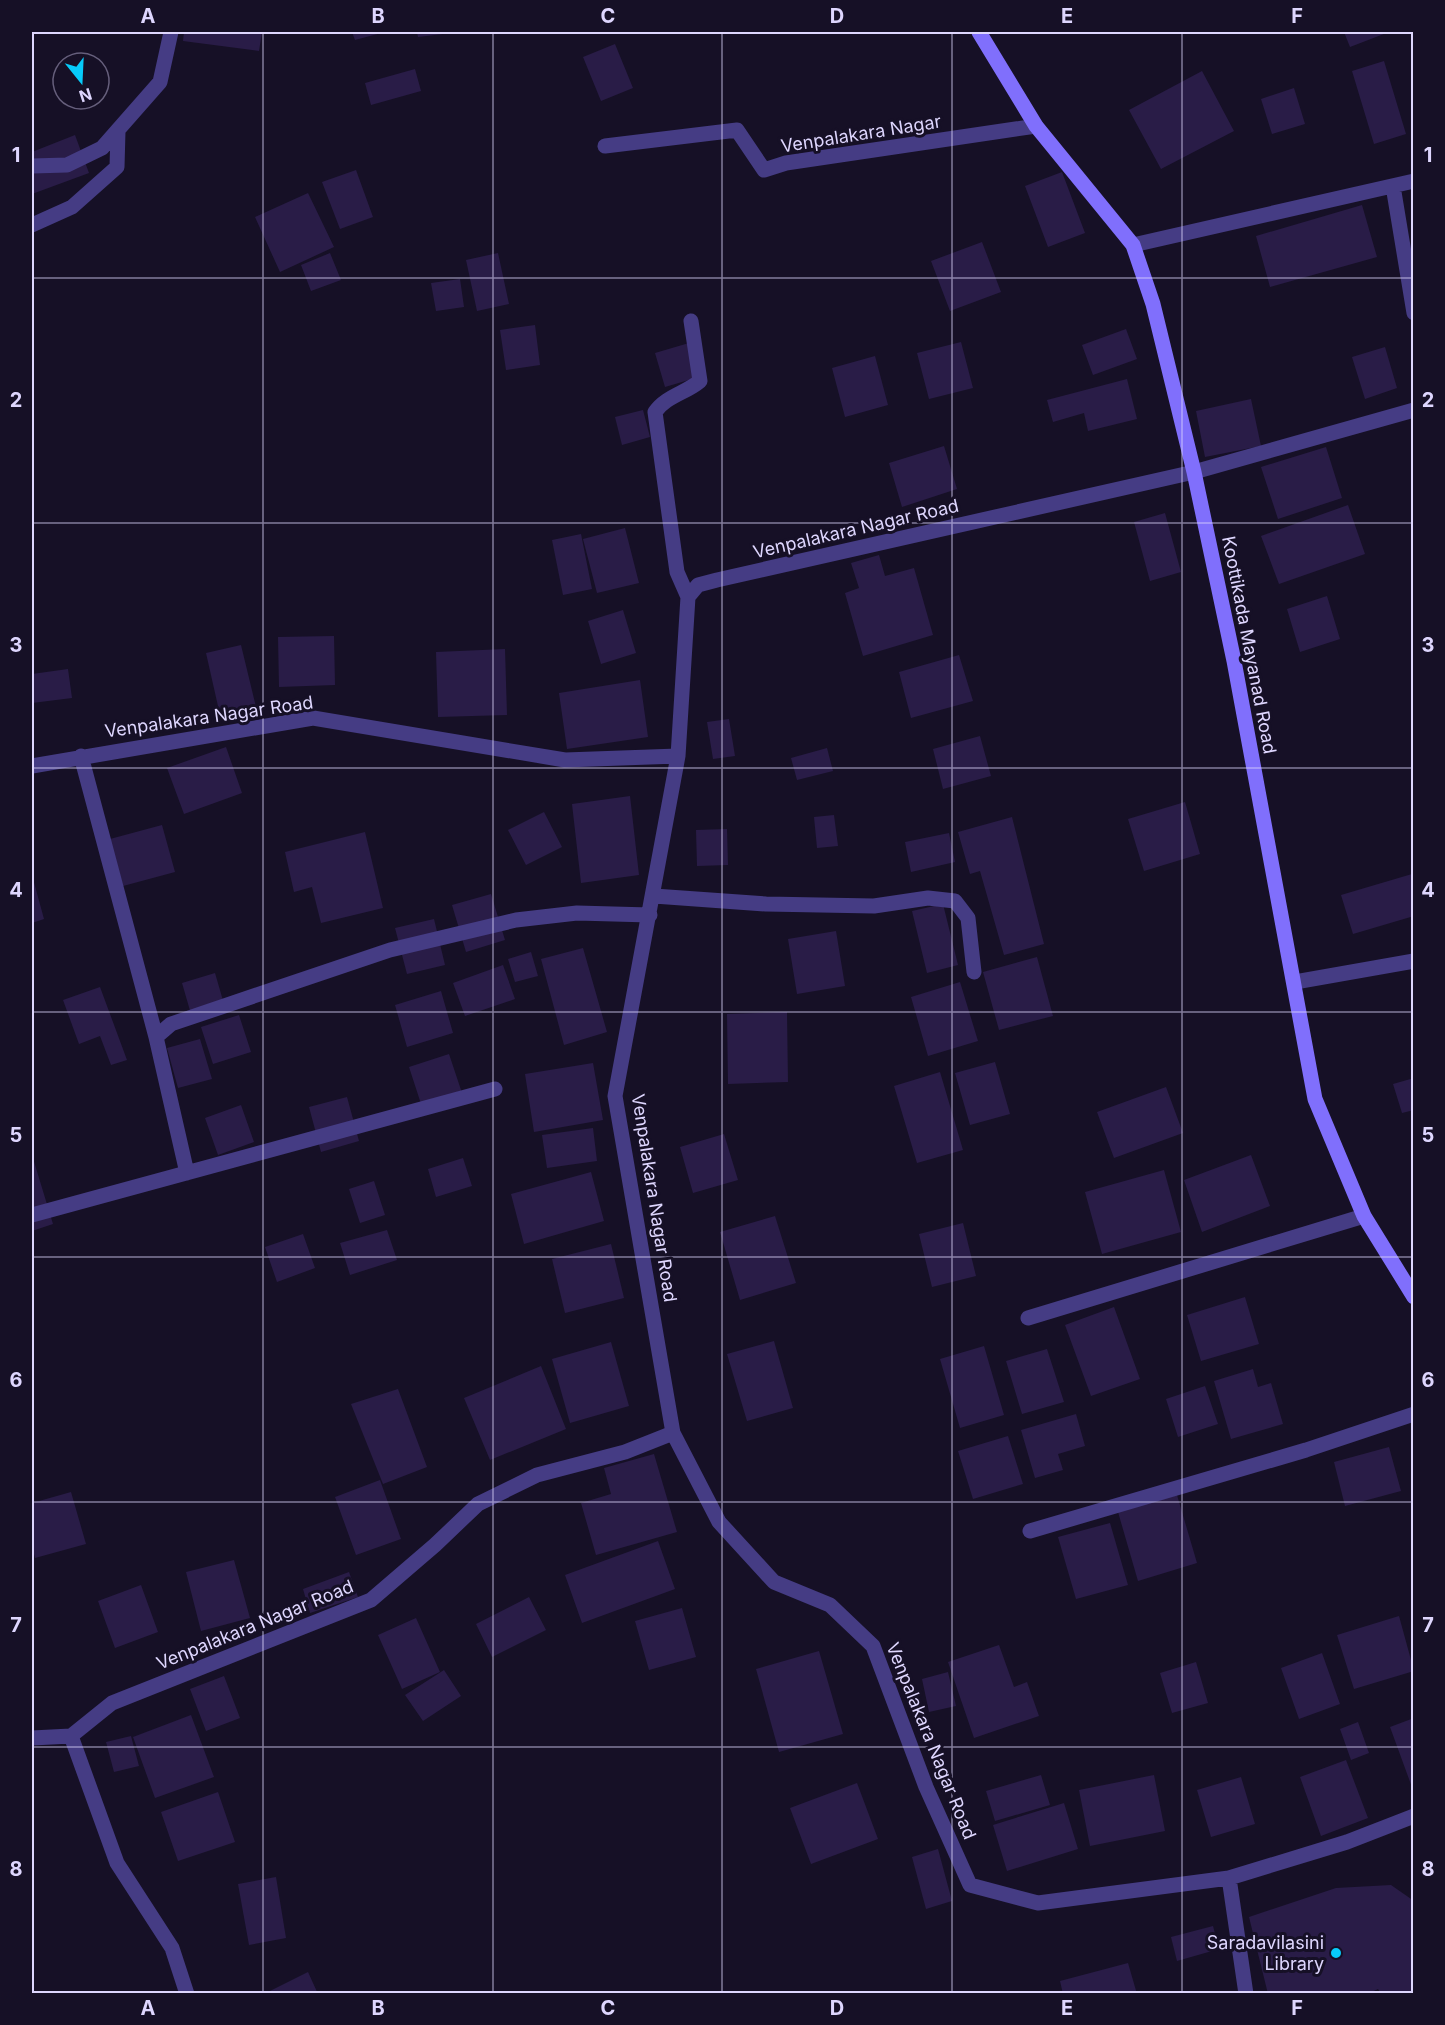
<svg xmlns="http://www.w3.org/2000/svg" width="1445" height="2025" viewBox="0 0 1445 2025" font-family="Inter,sans-serif">
<style>
.building{fill:#291c47}
.lines{fill:none;stroke-linecap:round;stroke-linejoin:round}
.street{stroke:#453c84;stroke-width:15}
.secondary{stroke:#806ffc;stroke-width:15}
.grid{fill:none;stroke:#ded6fe;stroke-width:1.5;stroke-opacity:0.55}
.poi-dot{fill:#07cbfa;stroke:#161026;stroke-width:2}
.labels{text-anchor:middle;stroke-width:6;stroke-linejoin:round;paint-order:stroke}
.street-label{font-size:18px;fill:#ded6fe;stroke:#161026}
.poi-label{font-size:18px;fill:#ded6fe;stroke:#161026;text-anchor:end}
.neatline{fill:none;stroke:#ded6fe;stroke-width:2}
.grid-label{font-size:20px;text-anchor:middle;font-weight:bold;fill:#ded6fe}
</style>
<rect width="100%" height="100%" fill="#161026"/>
<path class="building" d="M184,32H262L259,51L183,41Z
M352,32H385L355,40Z
M417,32H451V33L418,37Z
M1344,32H1389L1350,47Z
M615,44L633,88L601,101L583,57Z
M1384,61L1406,134L1374,144L1352,71Z
M415,69L421,91L371,105L365,83Z
M1202,71L1234,131L1161,169L1129,110Z
M1294,88L1305,124L1272,134L1261,99Z
M75,135L89,173L32,194V152Z
M356,170L373,217L340,229L322,182Z
M1062,172L1085,233L1048,247L1025,186Z
M308,193L334,247L280,272L255,217Z
M1362,205L1377,257L1270,287L1256,236Z
M982,242L1001,292L950,311L931,261Z
M330,253L341,280L311,291L301,265Z
M498,253L509,304L477,311L466,260Z
M460,279L464,307L436,311L431,283Z
M535,325L540,365L506,370L500,330Z
M1126,329L1137,359L1093,375L1082,345Z
M961,342L973,388L929,399L917,353Z
M689,343L699,377L665,387L655,353Z
M1385,347L1397,388L1365,399L1352,357Z
M875,356L888,405L845,417L832,368Z
M1127,379L1137,419L1088,431L1084,413L1053,422L1047,400Z
M1251,399L1261,446L1205,457L1196,411Z
M643,410L650,437L622,445L615,417Z
M944,446L957,489L902,507L889,463Z
M1326,447L1342,498L1278,519L1261,467Z
M1348,505L1365,554L1279,584L1261,536Z
M1165,513L1181,572L1150,581L1134,522Z
M625,528L639,583L597,593L583,539Z
M581,534L592,589L563,595L552,540Z
M879,555L885,576L914,568L933,635L863,656L845,593L859,588L851,563Z
M1327,596L1340,639L1300,652L1287,609Z
M623,610L636,653L601,664L588,621Z
M334,636L335,685L279,687L278,637Z
M241,645L256,707L220,715L206,653Z
M505,649L507,715L438,717L436,652Z
M959,655L973,701L911,718L899,672Z
M68,669L72,698L32,703V674Z
M640,680L648,737L567,749L559,693Z
M729,719L735,756L713,759L707,722Z
M980,736L991,776L943,789L933,749Z
M226,747L242,793L184,814L167,768Z
M827,748L833,771L797,780L791,758Z
M630,796L639,875L581,883L572,804Z
M1185,802L1200,854L1144,871L1128,819Z
M544,812L562,847L526,865L508,830Z
M834,815L838,846L817,848L814,817Z
M1012,817L1044,944L1004,955L980,871L970,874L958,832Z
M162,825L175,872L123,886L110,839Z
M727,829L728,865L697,866L696,830Z
M365,832L383,908L321,923L312,887L294,892L285,852Z
M949,833L955,862L911,872L905,842Z
M1412,874L1414,916L1353,934L1341,895Z
M32,875L44,919L32,923Z
M491,894L505,940L466,952L452,905Z
M943,904L958,965L927,973L912,911Z
M434,919L445,965L407,974L395,928Z
M836,931L845,986L797,994L788,939Z
M583,948L607,1032L564,1045L541,959Z
M531,952L538,976L515,982L508,959Z
M1037,957L1053,1016L999,1030L983,972Z
M503,965L515,999L465,1016L453,983Z
M215,973L224,1004L191,1014L182,983Z
M960,982L978,1041L928,1056L911,997Z
M100,987L127,1060L111,1065L100,1036L79,1044L63,1000Z
M441,991L453,1033L407,1047L395,1005Z
M787,1012L788,1082L728,1084L727,1014Z
M239,1015L251,1052L213,1064L201,1027Z
M200,1039L212,1079L178,1088L167,1048Z
M449,1054L463,1096L423,1110L409,1067Z
M995,1062L1010,1114L970,1125L955,1073Z
M593,1063L603,1120L534,1132L525,1074Z
M940,1072L963,1150L917,1163L894,1086Z
M1414,1078V1110L1402,1113L1393,1084Z
M1166,1087L1183,1133L1114,1158L1097,1112Z
M347,1097L359,1141L321,1152L309,1107Z
M241,1105L254,1142L218,1155L205,1118Z
M593,1128L597,1161L547,1168L542,1135Z
M724,1134L738,1180L693,1193L680,1147Z
M32,1155L53,1224L32,1231Z
M1251,1155L1270,1206L1202,1232L1184,1180Z
M463,1158L472,1186L436,1197L428,1169Z
M1164,1170L1181,1232L1102,1254L1085,1192Z
M591,1172L604,1221L524,1244L511,1194Z
M374,1181L385,1215L360,1223L349,1189Z
M775,1216L796,1283L740,1300L720,1232Z
M963,1223L976,1276L932,1287L919,1234Z
M387,1230L397,1260L350,1275L340,1243Z
M303,1234L315,1268L277,1282L265,1247Z
M611,1244L624,1298L565,1313L552,1259Z
M1245,1297L1259,1344L1201,1361L1187,1315Z
M1114,1307L1140,1379L1091,1396L1065,1325Z
M774,1341L793,1408L747,1421L727,1354Z
M611,1342L629,1406L570,1423L552,1359Z
M984,1346L1004,1415L960,1428L940,1359Z
M1047,1349L1064,1402L1022,1414L1006,1361Z
M541,1366L566,1429L490,1460L464,1398Z
M1253,1369L1258,1387L1271,1383L1283,1424L1231,1439L1214,1381Z
M1205,1386L1218,1424L1178,1437L1166,1399Z
M398,1389L427,1467L383,1484L351,1404Z
M1076,1414L1085,1446L1058,1454L1063,1470L1035,1478L1021,1430Z
M1008,1436L1023,1484L973,1499L958,1451Z
M1389,1447L1401,1491L1345,1506L1334,1462Z
M654,1454L677,1532L596,1555L581,1503L611,1494L604,1468Z
M380,1480L401,1539L356,1555L335,1497Z
M71,1492L86,1544L35,1558L32,1546V1503Z
M1177,1495L1197,1563L1138,1581L1118,1512Z
M1110,1523L1128,1585L1076,1599L1058,1537Z
M658,1541L675,1589L582,1623L565,1575Z
M234,1560L250,1618L201,1631L186,1572Z
M349,1572L358,1597L310,1613L303,1589Z
M141,1585L158,1632L115,1648L98,1601Z
M529,1597L546,1630L492,1657L476,1624Z
M682,1608L696,1657L649,1670L635,1621Z
M1399,1616L1414,1671L1354,1689L1337,1635Z
M416,1618L440,1672L402,1689L378,1635Z
M999,1645L1014,1687L1027,1682L1039,1716L974,1738L948,1662Z
M819,1651L843,1734L779,1752L756,1669Z
M1322,1653L1340,1704L1299,1719L1281,1668Z
M1196,1662L1208,1703L1172,1713L1160,1673Z
M444,1670L461,1696L423,1721L405,1695Z
M948,1672L956,1706L929,1712L922,1679Z
M224,1676L240,1718L206,1731L190,1689Z
M191,1715L214,1777L155,1798L133,1737Z
M1414,1718V1790H1413L1390,1727Z
M1358,1722L1369,1753L1351,1760L1340,1729Z
M131,1736L139,1766L114,1772L106,1742Z
M1346,1760L1368,1818L1321,1836L1300,1777Z
M1041,1775L1050,1805L995,1821L986,1791Z
M1154,1775L1165,1831L1090,1846L1079,1790Z
M1241,1777L1255,1824L1211,1837L1197,1790Z
M857,1783L878,1839L811,1864L790,1808Z
M218,1792L235,1842L178,1861L161,1812Z
M1064,1803L1078,1849L1007,1871L993,1825Z
M938,1849L952,1901L926,1909L912,1857Z
M276,1877L286,1938L249,1945L238,1884Z
M1391,1885L1414,1901V1994H1381L1378,1989L1367,1994H1268L1249,1917L1336,1888Z
M1213,1926L1219,1949L1177,1961L1171,1937Z
M1128,1963L1137,1994H1063L1060,1981Z
M308,1972L318,1994H264Z"/>
<g class="lines">
<path class="street" d="M605,146L737,130L764,170L786,163L1036,126
M32,166L67,165L102,148L160,82L171,32
M1393,186L1414,313
M32,225L72,207L117,167L118,131
M1133,245L1414,181
M688,597L677,572L655,412C666,396 686,393 700,381L691,321
M81,756L156,1037
M32,766L313,718L565,760L678,756
M654,896L766,904L874,906L928,898L955,901L968,918L974,972
M1295,982L1414,961
M187,1173L156,1037L171,1024L390,950L516,920L577,913L650,915
M32,1215L495,1089
M1028,1318L1364,1216
M673,1433L615,1096L678,756L688,597L698,585L717,580L1194,472L1414,410
M1030,1531L1306,1450L1414,1414
M71,1736L117,1863L172,1948L187,1994
M32,1738L71,1736L112,1703L371,1600L435,1545L478,1504L537,1475L625,1452L673,1433L719,1522L774,1582L830,1605L873,1646L926,1787L970,1885L1038,1903L1229,1878L1347,1842L1414,1816
M1229,1878L1246,1994"/>
<path class="secondary" d="M979,32L1036,126L1133,245L1153,304L1194,472L1234,661L1315,1099L1364,1216L1414,1297"/>
</g>
<path class="grid" d="M263,32V1994M493,32V1994M722,32V1994M952,32V1994M1182,32V1994M32,278H1414M32,523H1414M32,768H1414M32,1012H1414M32,1257H1414M32,1502H1414M32,1747H1414"/>
<circle class="poi-dot" cx="1336" cy="1953" r="6"/>
<g class="labels">
<g class="street-label">
<text transform="translate(861 134) rotate(-9)" y="6">Venpalakara Nagar</text>
<text transform="translate(856 529) rotate(-13)" y="6">Venpalakara Nagar Road</text>
<text transform="translate(1249 645) rotate(79)" y="6">Koottikada Mayanad Road</text>
<text transform="translate(209 717) rotate(-8)" y="6">Venpalakara Nagar Road</text>
<text transform="translate(654 1198) rotate(81)" y="6">Venpalakara Nagar Road</text>
<text transform="translate(255 1625) rotate(-22)" y="6">Venpalakara Nagar Road</text>
<text transform="translate(931 1741) rotate(68)" y="6">Venpalakara Nagar Road</text>
</g>
<g class="poi-label">
<text x="1324" y="1949">Saradavilasini<tspan x="1324" dy="21">Library</tspan></text>
</g>
</g>
<rect width="1445" height="2025" fill="none" stroke="#161026" stroke-width="66"/>
<g transform="translate(81 81) rotate(162)"><circle r="28" fill="#161026" stroke="#665f7c" stroke-width="1.5"/>
<path d="M0-4.5L10 22L0 15L-10 22Z" fill="#07cbfa"/>
<text y="-9" font-size="16" font-weight="bold" text-anchor="middle" fill="#ded6fe">N</text>
</g>
<rect x="33" y="33" width="1379" height="1959" class="neatline"/>
<g class="grid-label">
<text x="148" y="23">A</text>
<text x="378" y="23">B</text>
<text x="608" y="23">C</text>
<text x="837" y="23">D</text>
<text x="1067" y="23">E</text>
<text x="1297" y="23">F</text>
<text x="16" y="162">1</text>
<text x="1428" y="162">1</text>
<text x="16" y="407">2</text>
<text x="1428" y="407">2</text>
<text x="16" y="652">3</text>
<text x="1428" y="652">3</text>
<text x="16" y="897">4</text>
<text x="1428" y="897">4</text>
<text x="16" y="1142">5</text>
<text x="1428" y="1142">5</text>
<text x="16" y="1387">6</text>
<text x="1428" y="1387">6</text>
<text x="16" y="1632">7</text>
<text x="1428" y="1632">7</text>
<text x="16" y="1876">8</text>
<text x="1428" y="1876">8</text>
<text x="148" y="2015">A</text>
<text x="378" y="2015">B</text>
<text x="608" y="2015">C</text>
<text x="837" y="2015">D</text>
<text x="1067" y="2015">E</text>
<text x="1297" y="2015">F</text>
</g>
</svg>
